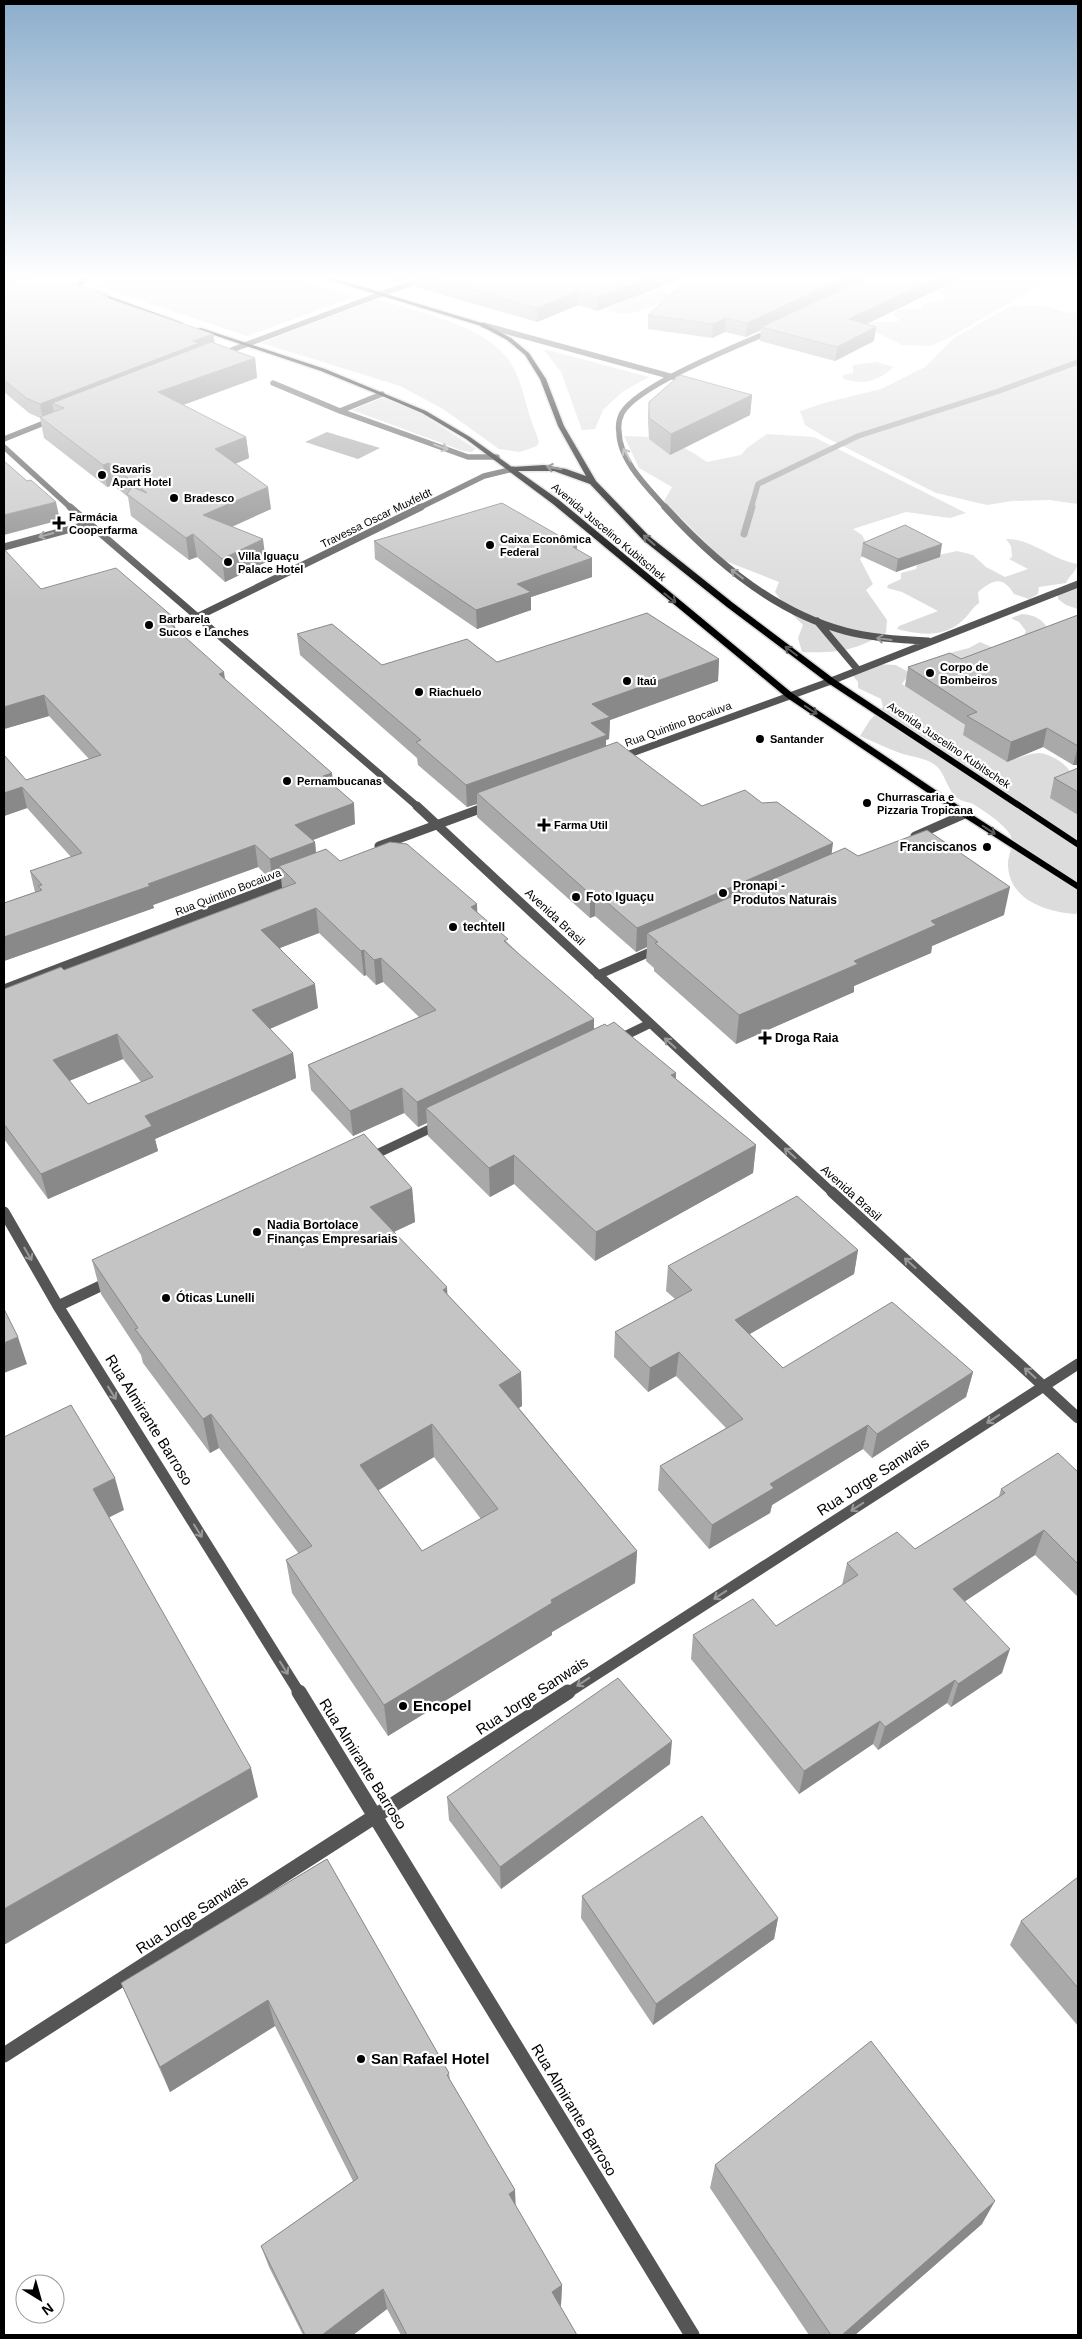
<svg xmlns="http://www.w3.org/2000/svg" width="1082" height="2339" viewBox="0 0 1082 2339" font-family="Helvetica,sans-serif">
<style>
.green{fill:#dcdcdc}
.water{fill:#a3a3a3}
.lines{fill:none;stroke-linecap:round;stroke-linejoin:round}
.stream-far1{stroke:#a3a3a3;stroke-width:5.5}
.stream{stroke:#a3a3a3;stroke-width:7}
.primary-casing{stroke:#dbdbdb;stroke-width:3}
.service{stroke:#555;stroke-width:5.5}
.pedestrian{stroke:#555;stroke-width:5.5}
.minor-far4{stroke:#555;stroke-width:5.5}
.minor-far3{stroke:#555;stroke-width:7}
.minor-far2{stroke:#555;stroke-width:9}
.minor-far1{stroke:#555;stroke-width:11}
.minor{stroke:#555;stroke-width:15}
.tertiary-far3{stroke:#555;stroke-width:5.5}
.tertiary-far2{stroke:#555;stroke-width:7}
.tertiary-far1{stroke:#555;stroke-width:9}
.tertiary{stroke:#555;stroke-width:11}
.primary{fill:#000;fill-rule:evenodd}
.wall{fill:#a9a9a9;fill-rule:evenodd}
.shaded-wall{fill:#898989}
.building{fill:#c4c4c4;stroke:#898989;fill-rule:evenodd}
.oneway{stroke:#999}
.oneway2{stroke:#595959}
.poi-dot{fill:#000;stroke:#fff;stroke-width:2}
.labels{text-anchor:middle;stroke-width:4.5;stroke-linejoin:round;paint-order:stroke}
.far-poi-label{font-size:11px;font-weight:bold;fill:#000;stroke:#fff;text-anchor:start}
.far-street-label{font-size:11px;fill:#000;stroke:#fff}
.poi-label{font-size:12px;font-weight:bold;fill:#000;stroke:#fff;text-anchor:start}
.street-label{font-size:12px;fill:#000;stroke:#fff}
.near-street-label{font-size:15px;fill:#000;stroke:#fff}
.near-poi-label{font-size:15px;font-weight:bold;fill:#000;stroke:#fff;text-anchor:start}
</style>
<rect width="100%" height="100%" fill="#fff"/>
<path class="green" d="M119,276H289L354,297L247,336L96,286Z
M874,276H1056L952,336L931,346L902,345L863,326L874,322H895L900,320L893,315L898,309H921L922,305C931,301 940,303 947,297L936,291Z
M662,289L670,296C659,307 620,321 607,309L636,296Z
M376,299C417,312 489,325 512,365C522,382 525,402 531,420C533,427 537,434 539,442L537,446L520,452L499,449L443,409L400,386L261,343Z
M1041,305L1068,313L1078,312V504L1049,500L1012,501L987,505L936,493L825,437L805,425L800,411L824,403L881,389L925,367L954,338L1000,312L1013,306Z
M544,350H548L649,377L622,392L603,410L595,429L582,430L561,372Z
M876,362L894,367C876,382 865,385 843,379V375L853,373V365Z
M382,398L420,413L476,449L471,452L463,451L352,410Z
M767,434L814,437L966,513L950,518L906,512L853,529L862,535L869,548L860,559L873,584L866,590L887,620L886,633C854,651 838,653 802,652L798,638L803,625L790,612L775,592L779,582L723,560L664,501L672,487L639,468L624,436C663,437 674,439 707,462L741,455L747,448Z
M1006,539C1031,538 1052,560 1077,564C1076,573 1069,575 1066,583L1039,587L1038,594L1029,599L1014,594C1002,575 993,580 978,592L979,603C972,608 969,615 963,620C945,638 919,635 897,629L899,626L938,611L902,592L887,588L888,585L901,579V573L916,569L917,565L939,555L957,551L973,555L986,567L1005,577L1028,569L1009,559L1012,557L1011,546Z
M1078,585V609L1066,605L1058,599V594Z
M1022,614C1035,615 1042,619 1049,630L1023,638L1026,631L1019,622L1011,618Z
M980,642L994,648L983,664L946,657L953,652L969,648Z
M876,664L896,665L910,673L902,684L969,728L964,735L1007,762C1016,759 1030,753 1040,753C1049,754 1064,762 1069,770C1082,789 1078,883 1078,910L1076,914C1048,912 1010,901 1008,866C1007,851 1020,842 1004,827C995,818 984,811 973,804C969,802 963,802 959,799C947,792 946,773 935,765C926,758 913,757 903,754C888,749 875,742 860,736L870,720L883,707L881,699L858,688V682L853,676Z"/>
<path class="water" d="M327,432L380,448L358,459L305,442Z"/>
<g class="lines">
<path class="stream-far1" d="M751,508L758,484L858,436L996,392L1078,362"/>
<path class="stream" d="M744,534L752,507"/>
<g class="primary-casing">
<path id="primary" d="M45,276H57L4,288V284Z
M86,276H93L78,288H74V286Z
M317,276H326L485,324L511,338L529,353L546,379L564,426L596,481L649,536L733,603L834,679L1078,841V848L828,683L727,607L643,540L590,484L554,471H518L559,500L792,693L968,812L1078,883V890L962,816L786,697L553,504L466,439L422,413L380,395L321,371L196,329L201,328L325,369L426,411L470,437L512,467L544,465L566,469L586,476L558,426L540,379L525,355L507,340L481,326Z
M91,291H95L183,323L178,324L91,293Z"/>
</g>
<path class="service" d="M273,383L340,411
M382,394L340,411L468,457H497"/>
<path class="pedestrian" d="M245,345L381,294"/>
<path class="minor-far4" d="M381,294L433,276
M483,325L673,377
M221,354L245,345
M4,439L54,419
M419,508L484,476L513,469
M666,508C648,488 619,460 619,432C618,426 619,419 622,413C638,385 739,345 771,331"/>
<path class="minor-far3" d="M665,507C713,560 774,612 845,631C872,638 900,640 928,641
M4,547L89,524
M197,617L421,507
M817,621L858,670
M621,757L831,681L1078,584
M484,807L490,805"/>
<path class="minor-far2" d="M915,836L965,814
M379,846L488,806
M598,975L657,949
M4,989L293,879
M616,1040L649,1024
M368,1158L438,1125"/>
<path class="minor-far1" d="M4,1212L58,1306L300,1694
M58,1306L111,1281
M566,1694L1078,1364"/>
<path class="minor" d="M299,1692L692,2335
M4,2055L568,1692"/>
<path class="tertiary-far3" d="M4,447L71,508"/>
<path class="tertiary-far2" d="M70,507L418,807"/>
<path class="tertiary-far1" d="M417,806L834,1194"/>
<path class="tertiary" d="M832,1192L1078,1418"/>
<use href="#primary" class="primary"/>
</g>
<path class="wall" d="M4,276L36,278L107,294L108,298L213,334L215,343L255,358L257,378L183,405L246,437L249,458L235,464L271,509L232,527L266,562L225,582L197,557L189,560L131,516L128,497L113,485L107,487L44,438L40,418L29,413L4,392Z
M371,276H689L597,311L578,305L537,322L416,287V277L401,282L391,281Z
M965,276L867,324L874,341L835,361L760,341L761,330L746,337L725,332L712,338L648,329V315Z
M752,395L750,415L670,455L649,439L648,422L649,402Z
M374,541L577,546V550L592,558V577L531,597V610L477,629L375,559Z
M863,543L940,557L896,572L861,556Z
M41,589L173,617L175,627L225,680L332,773L333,785L355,824L313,840L315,842L316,853L340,861L477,904V912L594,1029L676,1073V1079L756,1145L753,1173L595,1261L514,1184L490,1197L428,1136L427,1123L418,1127L404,1113L353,1136L311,1090L308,1065L419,1017L383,982L376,985L366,975L364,976L319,933L280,948L318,1008L270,1029L293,1053L296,1078L155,1139L158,1151L48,1199L4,1139V989L64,970L282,888L281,878L272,881L258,867L153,905L154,908L4,961V903L35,892L30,871L71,857L27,808L4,816L26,780L89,759L49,716L4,729ZM123,1059L141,1082L88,1104L69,1081Z
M1078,615V765H1073L1043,747L1007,762L963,735L965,725L905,686L908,667L961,659Z
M297,634L382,665L497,662L719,659L718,681L610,720L609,739L606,740V746L702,806L832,853L858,856L1004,915L932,946L931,953L854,986V992L736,1044L654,971V968L646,961L647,947L636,952L595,916L590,918L477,817V804L467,807L418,765L417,758L300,655Z
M1078,768V815L1050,798L1054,778Z
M412,1188L415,1222L394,1232L447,1294L521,1372L522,1406L519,1408L637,1551L635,1583L552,1632V1635L388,1736L292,1593L286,1560L299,1554L219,1448L210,1453L143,1363L141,1355L101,1294L92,1260ZM434,1457L481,1519L422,1551L378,1490Z
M858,1250L854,1274L750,1334L783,1368L973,1372L966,1397L872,1458L863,1449L772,1505L770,1513L709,1549L658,1490L660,1466L726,1428L676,1376L648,1392L614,1357L615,1332L675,1299L666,1291L668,1266Z
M1078,1472V1597L1035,1555L964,1601L1002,1673L951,1707L947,1703L878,1750L873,1744L799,1794L691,1659L693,1635L776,1626L842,1585L847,1563L915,1549L999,1496L1001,1489Z
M670,1764L501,1889L449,1820L447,1797Z
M327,1859L449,2073L450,2080L515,2190V2205L562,2285L561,2305L560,2306L577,2335H401L387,2309L353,2335H303L269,2267L261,2246L353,2181L275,2026L170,2092L132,2008L121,1983Z
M1078,1877V2026L1010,1945L1021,1921Z
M582,1896L778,1918L774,1939L653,2025L581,1918Z
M715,2165L982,2224L855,2335H809L710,2188Z"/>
<path class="shaded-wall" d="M4,276H35L37,284L4,291Z
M400,276H416V277L401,282Z
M654,276H689L597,311V297Z
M849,276H876L761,327V330L746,337L747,323Z
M940,276H965L848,333L849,319Z
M578,291V305L537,322V308Z
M107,294L109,308L101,296Z
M726,318L725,332L712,338L713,324Z
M876,327L874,341L835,361L837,347Z
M213,334L215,348L64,408L52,403L54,414L43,419L40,404L193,341Z
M255,358L257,378L161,413L158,392Z
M752,395L750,415L670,455L671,434Z
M246,437L249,458L218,471L215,449Z
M109,463L113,485L107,487L103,465Z
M268,487L271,509L206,538L203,515Z
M56,502L60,520L4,535V515Z
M193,534L197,557L189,560L186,538Z
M263,539L266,562L225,582L222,559Z
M942,544L940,557L896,572L898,559Z
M577,546L576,564L592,558V577L531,597V610L477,629L476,610L573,547Z
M173,617L176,636L165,619Z
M719,659L718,681L610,720L609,739L606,740V757L477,793V804L467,807L466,785L592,704Z
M224,672L227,693L219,674Z
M44,695L49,716L4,729V707Z
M1047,728L1043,747L1007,762L1011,742Z
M1078,746V765H1073Z
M332,773L334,795L323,776Z
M22,787L27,808L4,816V793Z
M354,803L355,824L297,846L295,825Z
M315,842L317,864L279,866L281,878L272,881L270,859Z
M833,843L830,866L647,933V947L636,952L637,928Z
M255,845L258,867L153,905L154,908L4,961V937Z
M1010,887L1004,915L932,946L931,953L854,986V992L736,1044L739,1015L854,961L931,921Z
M595,892V916L590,918V894Z
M477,904L478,928L471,907Z
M316,908L319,933L264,954L261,930Z
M364,950L366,975L364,976L361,951Z
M381,958L383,982L376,985L374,960Z
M315,984L318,1008L255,1035L252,1010Z
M594,1019V1043L426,1108L427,1123L418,1127L417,1102Z
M117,1034L123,1059L59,1085L53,1060Z
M293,1053L296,1078L155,1139L158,1151L48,1199L41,1174L145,1116Z
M676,1073L674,1101L671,1075Z
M402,1088L404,1113L353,1136L350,1111Z
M756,1145L753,1173L595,1261L596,1232Z
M514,1155V1184L490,1197L489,1168Z
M412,1188L415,1222L374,1241L370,1207Z
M858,1250L854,1274L732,1344L735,1320Z
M447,1287L449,1321L443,1290Z
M18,1337L27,1364L4,1373V1343Z
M679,1352L676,1376L648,1392L650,1368Z
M521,1372L522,1406L500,1418L499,1385Z
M973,1372L966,1397L872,1458L877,1434Z
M211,1414L219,1448L210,1453L203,1419Z
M432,1424L434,1457L364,1499L360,1465Z
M868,1425L863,1449L772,1505L770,1513L709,1549L712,1525L770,1484Z
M115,1478L124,1510L102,1521L93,1489Z
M1044,1530L1035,1555L946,1614L953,1589Z
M637,1551L635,1583L552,1632V1635L388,1736L384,1705L551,1600Z
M1010,1649L1002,1673L951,1707L958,1684Z
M955,1680L947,1703L878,1750L885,1727Z
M880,1721L873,1744L799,1794L804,1771Z
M672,1741L670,1764L501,1889L500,1867Z
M251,1768L258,1797L4,1945V1909Z
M778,1918L774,1939L653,2025L656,2004Z
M268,2000L275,2026L170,2092L160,2067Z
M515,2190L516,2212L509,2194Z
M995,2201L982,2224L855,2335H842Z
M562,2285L561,2305L552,2312V2292Z
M383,2289L387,2309L353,2335H322Z"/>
<path class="building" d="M425,276H654L597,297L578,291L537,308Z
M691,276H849L747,323L726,318L713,324L648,315Z
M871,276H940L849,319L876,327L837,347L761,327Z
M40,277H55L107,294L101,296L213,334L193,341L199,343L40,404L26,398L4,380V284Z
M211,342L255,358L158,392L246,437L215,449L268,487L203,515L263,539L222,559L193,534L186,538L127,494L132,487L147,493L109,463L103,465L40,417L64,408L52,403Z
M680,375L752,395L671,434L649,418V402Z
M4,461L27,481L31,480L56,502L4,515Z
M502,503L577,546L573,547L592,558L517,584L531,592L476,610L374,541Z
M905,525L942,544L898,559L863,543Z
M4,549L41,589L116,568L173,617L165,619L224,672L219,674L332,773L323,776L354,803L295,825L315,842L270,859L255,845L148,884L150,886L4,937V903L42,890L38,886L42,885L30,871L82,853L22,787L4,793V755L26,780L101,755L44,695L4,707Z
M647,613L719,659L592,704L610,717L591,723L607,735L466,785L416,742L421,740L297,634L332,624L382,665L467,639L497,662Z
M1078,615V746L1047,728L1011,742L967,716L977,712L908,667L950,653L961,659Z
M617,742L702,806L745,790L762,803L777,802L833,843L637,928L595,892L590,894L477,793Z
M1078,768V792L1054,778Z
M927,830L1010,887L931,921L936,925L854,961L858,964L739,1015L655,943L658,942L647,933L845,848L858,856Z
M390,842L407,844L477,904L471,907L508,939L504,941L594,1019L417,1102L402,1088L350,1111L308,1065L436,1010L381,958L374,960L364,950L361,951L316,908L261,930L315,984L252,1010L293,1053L145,1116L152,1126L41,1174L4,1124V989L61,967L64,970L296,883L279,866L326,849L340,861ZM117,1034L153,1077L88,1104L53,1060Z
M614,1022L676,1073L671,1075L756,1145L596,1232L514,1155L489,1168L426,1108L605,1024L607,1026Z
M364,1134L412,1188L370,1207L447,1287L443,1290L521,1372L499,1385L637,1551L551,1600L552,1603L384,1705L286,1560L312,1546L211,1414L203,1419L135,1329L138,1328L92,1260ZM432,1424L498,1509L422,1551L360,1465Z
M797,1196L858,1250L735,1320L783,1368L892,1302L973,1372L877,1434L868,1425L770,1484L774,1488L712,1525L660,1466L743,1419L679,1352L650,1368L615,1332L692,1290L668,1266Z
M4,1309L18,1337L4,1343Z
M71,1405L115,1478L93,1489L251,1768L4,1909V1437Z
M1058,1453L1078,1472V1564L1044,1530L953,1589L1010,1649L958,1684L955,1680L885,1727L880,1721L804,1771L693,1635L753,1599L776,1626L858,1575L847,1563L897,1532L915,1549L1005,1493L1001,1489Z
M618,1678L672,1741L500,1867L447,1797Z
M702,1816L778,1918L656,2004L582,1896Z
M327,1859L449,2073L447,2075L515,2190L509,2194L562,2285L552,2292L577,2335H407L383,2289L322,2335H305L261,2246L358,2178L268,2000L160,2067L121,1983Z
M1078,1877V1988L1021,1921Z
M871,2041L995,2201L842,2335H831L715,2165Z"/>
<defs><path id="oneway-shaft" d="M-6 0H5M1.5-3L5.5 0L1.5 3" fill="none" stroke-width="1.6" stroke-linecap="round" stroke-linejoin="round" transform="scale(1.25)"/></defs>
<g class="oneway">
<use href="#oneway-shaft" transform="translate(441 447) rotate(20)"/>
<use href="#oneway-shaft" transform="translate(627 455) rotate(-120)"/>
<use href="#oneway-shaft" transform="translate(46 535) rotate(165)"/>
<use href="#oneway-shaft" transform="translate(737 574) rotate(-143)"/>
<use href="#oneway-shaft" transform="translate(884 639) rotate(-172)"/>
<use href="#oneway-shaft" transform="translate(670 1043) rotate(-138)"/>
<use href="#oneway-shaft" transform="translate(790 1153) rotate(-138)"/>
<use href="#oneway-shaft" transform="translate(28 1254) rotate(60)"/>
<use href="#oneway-shaft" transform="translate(910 1263) rotate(-138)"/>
<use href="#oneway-shaft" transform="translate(1030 1373) rotate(-138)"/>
<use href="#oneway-shaft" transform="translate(112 1393) rotate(58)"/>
<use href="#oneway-shaft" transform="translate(993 1419) rotate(147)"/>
<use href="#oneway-shaft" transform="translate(857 1507) rotate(147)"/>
<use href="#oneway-shaft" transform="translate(198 1531) rotate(58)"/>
<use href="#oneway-shaft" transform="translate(720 1595) rotate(147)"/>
<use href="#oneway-shaft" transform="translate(284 1668) rotate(58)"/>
<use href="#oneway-shaft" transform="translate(583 1682) rotate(147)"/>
</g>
<g class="oneway2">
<use href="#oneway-shaft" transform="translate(554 468) rotate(-170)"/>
<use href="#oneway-shaft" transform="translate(649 540) rotate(-139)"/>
<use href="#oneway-shaft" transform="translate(670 598) rotate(39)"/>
<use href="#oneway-shaft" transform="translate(791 651) rotate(-143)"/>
<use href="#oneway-shaft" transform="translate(811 710) rotate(34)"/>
<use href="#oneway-shaft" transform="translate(989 830) rotate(33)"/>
</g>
<linearGradient id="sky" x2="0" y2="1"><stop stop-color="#8cadcc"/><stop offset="0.46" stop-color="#fff"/><stop offset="1" stop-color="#fff" stop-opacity="0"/></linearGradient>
<rect width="1082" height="603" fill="url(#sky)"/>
<g class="poi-dot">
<circle cx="102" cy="475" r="5"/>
<circle cx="174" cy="498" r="5"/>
<path d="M56.5 515.5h5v5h5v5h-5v5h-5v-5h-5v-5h5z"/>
<circle cx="490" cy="545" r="5"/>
<circle cx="228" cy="562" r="5"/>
<circle cx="149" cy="625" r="5"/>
<circle cx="930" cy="673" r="5"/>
<circle cx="627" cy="681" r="5"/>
<circle cx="419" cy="692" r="5"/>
<circle cx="760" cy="739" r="5"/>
<circle cx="287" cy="781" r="5"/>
<circle cx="867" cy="803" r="5"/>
<path d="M541.5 817.5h5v5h5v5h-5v5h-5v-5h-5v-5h5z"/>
<circle cx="987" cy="847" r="5"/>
<circle cx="723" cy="893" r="5"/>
<circle cx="576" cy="897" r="5"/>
<circle cx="453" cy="927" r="5"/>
<path d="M762.5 1030.5h5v5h5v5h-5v5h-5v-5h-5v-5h5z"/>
<circle cx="257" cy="1232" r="5"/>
<circle cx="166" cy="1298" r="5"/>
<circle cx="403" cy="1706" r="5"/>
<circle cx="361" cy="2059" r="5"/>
</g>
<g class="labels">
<g class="far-poi-label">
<text x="112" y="473">Savaris<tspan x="112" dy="13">Apart Hotel</tspan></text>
<text x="184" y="502">Bradesco</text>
<text x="69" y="521">Farmácia<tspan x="69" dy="13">Cooperfarma</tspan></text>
<text x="500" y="543">Caixa Econômica<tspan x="500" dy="13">Federal</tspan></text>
<text x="238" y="560">Villa Iguaçu<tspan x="238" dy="13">Palace Hotel</tspan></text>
<text x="159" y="623">Barbarela<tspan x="159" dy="13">Sucos e Lanches</tspan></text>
<text x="940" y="671">Corpo de<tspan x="940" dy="13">Bombeiros</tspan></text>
<text x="637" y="685">Itaú</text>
<text x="429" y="696">Riachuelo</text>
<text x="770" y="743">Santander</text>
<text x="297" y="785">Pernambucanas</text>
<text x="877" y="801">Churrascaria e<tspan x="877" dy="13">Pizzaria Tropicana</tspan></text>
<text x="554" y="829">Farma Util</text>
</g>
<g class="far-street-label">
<text transform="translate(376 518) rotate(-26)" y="4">Travessa Oscar Muxfeldt</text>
<text transform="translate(609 532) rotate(40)" y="4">Avenida Juscelino Kubitschek</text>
<text transform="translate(678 724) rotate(-20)" y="4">Rua Quintino Bocaiuva</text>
<text transform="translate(949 745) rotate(34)" y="4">Avenida Juscelino Kubitschek</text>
<text transform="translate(228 892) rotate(-21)" y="4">Rua Quintino Bocaiuva</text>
</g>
<g class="poi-label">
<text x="977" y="851" text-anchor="end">Franciscanos</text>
<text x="733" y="890">Pronapi -<tspan x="733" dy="14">Produtos Naturais</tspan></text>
<text x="586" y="901">Foto Iguaçu</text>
<text x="463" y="931">techtell</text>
<text x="775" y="1042">Droga Raia</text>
<text x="267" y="1229">Nadia Bortolace<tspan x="267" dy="14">Finanças Empresariais</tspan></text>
<text x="176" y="1302">Óticas Lunelli</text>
</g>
<g class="street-label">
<text transform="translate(555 917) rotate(43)" y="4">Avenida Brasil</text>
<text transform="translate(851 1193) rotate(42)" y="4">Avenida Brasil</text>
</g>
<g class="near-street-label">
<text transform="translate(149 1420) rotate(58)" y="5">Rua Almirante Barroso</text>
<text transform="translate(873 1477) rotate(-33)" y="5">Rua Jorge Sanwais</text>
<text transform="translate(532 1696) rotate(-33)" y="5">Rua Jorge Sanwais</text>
<text transform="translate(363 1764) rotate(58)" y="5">Rua Almirante Barroso</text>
<text transform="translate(192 1915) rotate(-33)" y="5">Rua Jorge Sanwais</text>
<text transform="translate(574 2110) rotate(59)" y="5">Rua Almirante Barroso</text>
</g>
<g class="near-poi-label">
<text x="413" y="1711">Encopel</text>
<text x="371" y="2064">San Rafael Hotel</text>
</g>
</g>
<rect width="1082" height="2339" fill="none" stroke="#000000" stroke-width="10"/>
<g transform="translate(40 2299) rotate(143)"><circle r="24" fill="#ffffff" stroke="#999999"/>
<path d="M0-4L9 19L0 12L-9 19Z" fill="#000000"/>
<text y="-8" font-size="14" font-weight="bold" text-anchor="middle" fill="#000000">N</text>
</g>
</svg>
